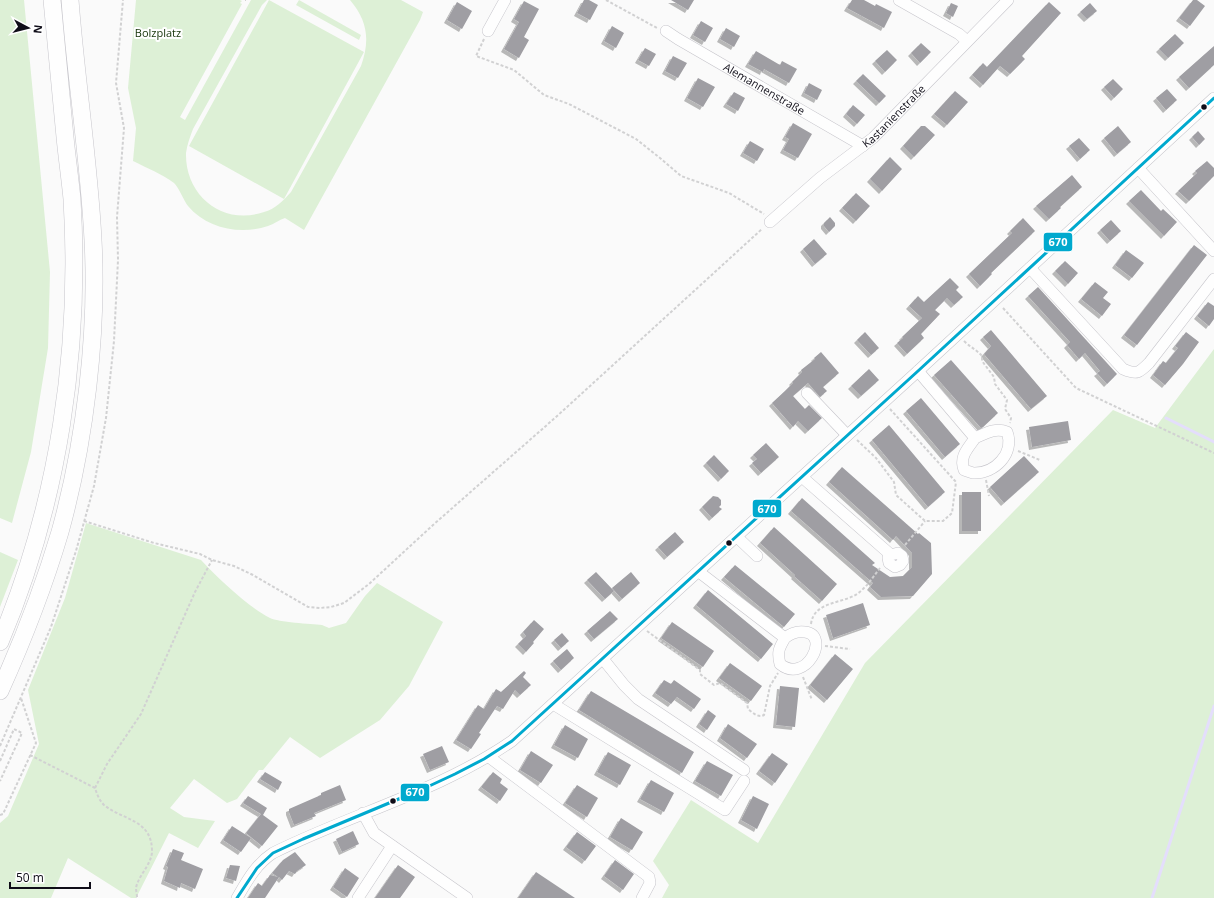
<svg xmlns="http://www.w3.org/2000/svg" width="1214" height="898" viewBox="0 0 1214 898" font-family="'Open Sans',sans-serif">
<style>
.green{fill:#ddf0d6}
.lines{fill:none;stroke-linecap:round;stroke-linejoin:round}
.stream{stroke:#e4defc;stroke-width:3}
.building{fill:#9f9ea3;filter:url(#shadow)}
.minor-casing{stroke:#c6c5cb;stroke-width:12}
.highway-casing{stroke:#c6c5cb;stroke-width:18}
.path{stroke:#d1d1d2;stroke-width:2;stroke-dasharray:3 2;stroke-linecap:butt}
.minor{stroke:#fefefe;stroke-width:11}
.highway{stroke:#fefefe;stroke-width:17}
.bus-1-casing{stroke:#fff;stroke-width:6}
.bus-1{stroke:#00a9ce;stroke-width:3}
.bus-dot{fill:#0f0d18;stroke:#fff;stroke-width:1.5}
.labels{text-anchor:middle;stroke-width:4;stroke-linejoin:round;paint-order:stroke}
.park-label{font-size:11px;fill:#143207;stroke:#fff}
.street-label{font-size:11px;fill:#0f0d18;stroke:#fff}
.line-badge{stroke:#fff;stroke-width:1.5}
.badge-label{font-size:11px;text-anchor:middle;font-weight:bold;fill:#fff}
</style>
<defs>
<filter id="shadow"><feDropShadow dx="-3" dy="3" stdDeviation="0" flood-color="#0004"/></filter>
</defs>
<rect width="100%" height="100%" fill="#fafafa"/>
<path class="green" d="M0,0H24L50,272L48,348L31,452L12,523L0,518Z
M136,0H240L242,1L240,3L242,4L180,117L185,120L251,0H267L262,5L193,129C190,137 187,145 186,153C185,196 223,226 264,212C275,209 283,201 291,192L361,66C370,41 368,21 350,0H401L423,12L420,20L304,230L285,218C279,220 274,224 268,226C241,235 207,229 188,206C184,201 178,186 174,183C162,174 147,168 133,161L136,128L128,88Z
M269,0L364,52L284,199L189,146Z
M299,0L361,35L359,40L296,5Z
M1214,349V898H662L669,885L653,861L691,800L758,843L865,663L1113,410L1155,428Z
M86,523L201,560C218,578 248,607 270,618C278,622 311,624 322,625L329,628L346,623L365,596L377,583L443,622L409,686L380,720L320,758L290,737L263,770H259L237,799L227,803L194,779L170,808L184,817L215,821L198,848L169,833L136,898H131L68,858L51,898H0V823L8,816L39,744L28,690L65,598Z
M0,552L18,560L0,607Z"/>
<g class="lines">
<path class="stream" d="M1166,418L1214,442
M1152,898L1214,706"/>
</g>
<path class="building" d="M584,0H589L598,5L590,20L577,13Z
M671,0H694L688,10Z
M852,0H864L875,6L876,4L892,12L884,28L847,8Z
M1193,0H1197L1205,6L1190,26L1179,18Z
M524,1L539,9L524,37L529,40L519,58L504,49L519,22L514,19Z
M457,2L472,11L462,29L447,20Z
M1049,2L1061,13L1022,56L1025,59L1010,74L1000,66L983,85L972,75L983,63L987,67Z
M951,3L958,6L953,17L946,13Z
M1090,3L1097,11L1087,19L1080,12Z
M701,21L713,28L705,42L693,35Z
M612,26L624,33L616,48L604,41Z
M726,28L740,36L734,47L720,39Z
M1175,34L1184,43L1168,58L1159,49Z
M921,43L931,52L920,63L911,53Z
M1214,46V65L1189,88L1179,77Z
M645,48L656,54L649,66L638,60Z
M887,50L897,60L885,72L875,61Z
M756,51L780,65L782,61L797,69L789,83L764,69L763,72L748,64Z
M673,56L687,63L678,78L665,71Z
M863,74L886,96L879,103L856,81Z
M698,78L715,87L703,107L687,98Z
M1113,79L1123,89L1114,98L1104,87Z
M809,83L822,90L817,100L804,93Z
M1167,89L1177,100L1166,110L1156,98Z
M955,91L968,102L947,125L934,114Z
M734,92L745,98L738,111L726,104Z
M853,105L865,115L857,124L846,114Z
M793,123L812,134L798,158L783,150L789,139L785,137Z
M921,126H925L935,135L914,157L903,146Z
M1118,126L1131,142L1117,154L1104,138Z
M1198,131L1205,139L1199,145L1192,137Z
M1079,138L1090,150L1080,159L1069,146Z
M750,141L764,149L757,161L743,153Z
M890,157L902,169L882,191L870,179Z
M1207,161L1214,168V176L1189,201L1178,191L1197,173L1195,171Z
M1072,175L1082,187L1060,207L1061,208L1049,219L1036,206Z
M1141,190L1161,211L1163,209L1177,222L1164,236L1129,201Z
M856,193L870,206L856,221L842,208Z
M830,217L835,223V226L829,232L824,226V223Z
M1023,218L1035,231L991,273L992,274L980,286L969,274L1012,233L1010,231Z
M1111,220L1121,231L1110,241L1100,230Z
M814,239L827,254L815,264L803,249Z
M1194,245L1207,255L1137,345L1124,335Z
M1126,250L1144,263L1132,278L1115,265Z
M1065,261L1078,273L1068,284L1055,271Z
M950,278L959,287L956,290L963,297L954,305L947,298L935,310L940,314L921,334L924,338L907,354L897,343L903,338L902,337L922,318L909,306L918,296L924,302Z
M1095,282L1108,292L1103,298L1111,304L1102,316L1081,299Z
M1038,287L1117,374L1107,384L1097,373L1100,371L1085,353L1079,359L1067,345L1070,342L1028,296Z
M1208,302L1214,306V319L1209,326L1197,316Z
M991,330L1047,396L1031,409L984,354L991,346L983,337Z
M865,332L879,348L871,355L857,340Z
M1186,332L1199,342L1183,364L1165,385L1153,375L1163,361L1166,363L1178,348L1175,346Z
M821,352L839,373L823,387L827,391L820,397L808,383L793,396L805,409L809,405L822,418L808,431L798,421L793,427L772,403L785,391L793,383L792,382L802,372L801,370L815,359L814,358Z
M951,360L998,413L983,427L981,428L934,375Z
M869,369L879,380L861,396L851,386Z
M921,398L960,444L945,457L906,411Z
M1068,421L1071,440L1032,447L1029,427Z
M889,425L945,492L928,507L872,440Z
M766,443L779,457L761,473L752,463L757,459L753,455Z
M714,455L729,471L721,479L706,463Z
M1024,456L1039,472L1004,503L990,487Z
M842,467L918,534L919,533L931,543L932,574L913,596L881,597L870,587L873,583L791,511L802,498L875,563L872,565L890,577L903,576L912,567V553L896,536L893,540L829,482Z
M962,492H981V531H962Z
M713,496L718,497L721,500V505L719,507L722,509L712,518L702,507Z
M774,527L837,584L822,601L794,576L795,575L760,543Z
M675,532L684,542L667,557L658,547Z
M735,565L795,614L784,627L724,577Z
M596,572L614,591L605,599L587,580Z
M631,572L640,583L622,599L612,588Z
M708,590L773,644L761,659L696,605Z
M863,603L870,625L833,638L826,615Z
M610,611L618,619L594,639L587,631Z
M534,620L544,629L533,642L534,643L526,652L518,644L526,636L523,632Z
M672,622L714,651L703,667L661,638Z
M562,633L569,641L561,648L554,640Z
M567,649L574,658L561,670L553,661Z
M835,654L853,669L827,700L810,685Z
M730,663L762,686L751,701L719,678Z
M524,671L526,673L523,677L531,685L520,695L515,690L503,709L497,706L479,733L481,734L471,749L456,740L478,705L484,709L496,689L501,692Z
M664,680L671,684L674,680L701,699L694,709L677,697L671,704L655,693Z
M780,686L799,688L795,727L776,725Z
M591,691L694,752L682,773L579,710Z
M708,710L716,716L707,730L699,724Z
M728,724L757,744L747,758L720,738Z
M565,725L588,739L578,758L554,745Z
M442,746L449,762L430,770L423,754Z
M531,751L553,765L541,783L520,770Z
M608,752L631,765L620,785L597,772Z
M772,753L788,764L775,783L759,771Z
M707,761L733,775L721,796L695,781Z
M265,772L282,782L278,790L260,779Z
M493,772L502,779L500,783L508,789L500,801L481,787Z
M651,780L674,793L664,812L640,799Z
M340,785L346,800L314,813L316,816L294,825L289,812V809L321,795V793Z
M577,785L598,798L587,817L565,803Z
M248,796L267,808L263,815L278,826L262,846L246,833L261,814L243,803Z
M753,796L769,804L757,829L741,820Z
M621,818L643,832L632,850L610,837Z
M232,826L251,838L241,852L223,840Z
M353,831L359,844L342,852L336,839Z
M577,832L596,846L585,861L566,847Z
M173,849L184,853L181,860L203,869L195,889L181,883L180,888L164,881L168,867L166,866Z
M295,852L306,865L297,871L295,874L289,871L282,880L279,877L265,898H248L258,883L262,886L270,875L278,877L272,873L283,860Z
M615,860L634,874L623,890L604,876Z
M230,865L240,866L236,881L226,878Z
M398,865L415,877L400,898H375Z
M345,868L359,878L347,897L333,887Z
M536,872L575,898H518Z"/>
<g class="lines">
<g class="minor-casing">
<g id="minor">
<path d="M899,0L959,34L967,41"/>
<path d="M488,31L505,0"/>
<path id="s1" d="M666,31L678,39L863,146"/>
<path d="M1138,168L1214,251"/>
<path id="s2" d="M770,222L820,178L873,138L1008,0"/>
<path d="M1030,268L1123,369C1137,375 1139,373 1149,363L1214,279"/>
<path d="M918,371L975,438C968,449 959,456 964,470C967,471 970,472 973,473C995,474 1015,453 1007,432C996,427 986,433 975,438"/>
<path d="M807,393L847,435"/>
<path d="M802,477L891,555L888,558L889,563L895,567L900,565L903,561L902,556L898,553L891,555"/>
<path d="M737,537L757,556"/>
<path d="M699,572L785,638C779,648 777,652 780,664C806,685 831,635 805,632C798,631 791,633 785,638"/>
<path d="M603,659L624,685L638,699L744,770"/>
<path d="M553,704L725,810L744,781"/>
<path d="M489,757L649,877L650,883L642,898"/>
<path d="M363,813L374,833L467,898"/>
<path d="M237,898C247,881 256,864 273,853C351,814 440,791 512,741L918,371L1214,98"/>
<path d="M358,898L392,846"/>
</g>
</g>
<g class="highway-casing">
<path id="highway" d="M0,642C59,502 81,350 72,199C70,178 67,158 65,137C61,91 56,46 52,0
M0,691C23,640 44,586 60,532C85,442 98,334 93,240C89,160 76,80 70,0"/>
</g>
<path class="path" d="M245,0H246
M606,0L657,28
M484,39L476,56L514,70L544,95L569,104L636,139L660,158L681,176L729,193L764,214
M1003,308L1076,388L1214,453
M964,341C970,347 977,350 982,356V361L994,377L995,384L1007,400L1005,409L1011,418L1010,423
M857,440L876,458L894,482L896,495L925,521H943L952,513L956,482L890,409
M1018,451L1040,460
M986,480L989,496
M84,521L154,543L200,554L212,560L234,566L253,575L308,607L320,608L331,607L344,603L369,584L433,525L556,417L762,229
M905,545L925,521
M811,624C814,601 842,604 857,594C867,587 873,577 880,568
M647,631L700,670V674L714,685L720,683L747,703L748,709C753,713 758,718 764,715L770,686L778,673
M825,646L850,649
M803,677L812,700
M0,746L51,627L76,551L94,486L106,418L114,341L118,260L117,217L124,128L116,83L123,0
M30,755L95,788C97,794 99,800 104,805C122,820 152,819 152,851C152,864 138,876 136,888C136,891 137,894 137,897L138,898
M0,761L14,729L22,733L0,781
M95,788L107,764L141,714L195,592L212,560
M0,815L3,814L36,743L21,698"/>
<use href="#minor" class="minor"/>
<use href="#highway" class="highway"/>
<g class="bus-1-casing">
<path id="bus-1" d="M237,898L257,868L273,853L303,839L425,788L455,774L484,759L512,741L918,371L1214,98"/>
</g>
<use href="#bus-1" class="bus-1"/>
</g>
<g class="bus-dot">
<circle cx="1204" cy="107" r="3.5"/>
<circle cx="729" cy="543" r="3.5"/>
<circle cx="393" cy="801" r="3.5"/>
</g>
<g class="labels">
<g class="park-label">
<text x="158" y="37">Bolzplatz</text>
</g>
<g class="street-label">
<text dy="4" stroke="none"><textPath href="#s1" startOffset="114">Alemannenstraße</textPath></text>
<text dy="4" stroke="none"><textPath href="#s2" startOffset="163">Kastanienstraße</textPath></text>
</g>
</g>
<g class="line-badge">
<rect x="1043" y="232" width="30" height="20" rx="4" fill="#00a9ce"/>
<rect x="752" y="499" width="30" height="19" rx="4" fill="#00a9ce"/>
<rect x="400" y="783" width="30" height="19" rx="4" fill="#00a9ce"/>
</g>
<g class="badge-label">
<text x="1058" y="246">670</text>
<text x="767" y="513">670</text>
<text x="415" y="796">670</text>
</g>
<g transform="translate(28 28) rotate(97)" stroke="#ffffff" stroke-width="3" paint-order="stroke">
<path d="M0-3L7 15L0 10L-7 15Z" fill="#0f0d18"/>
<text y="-6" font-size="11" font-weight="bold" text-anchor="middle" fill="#0f0d18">N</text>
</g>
<path d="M10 882v6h80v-6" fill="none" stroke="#0f0d18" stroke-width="2"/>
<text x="16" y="882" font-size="12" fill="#0f0d18" stroke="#ffffff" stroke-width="3" paint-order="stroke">50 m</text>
</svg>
